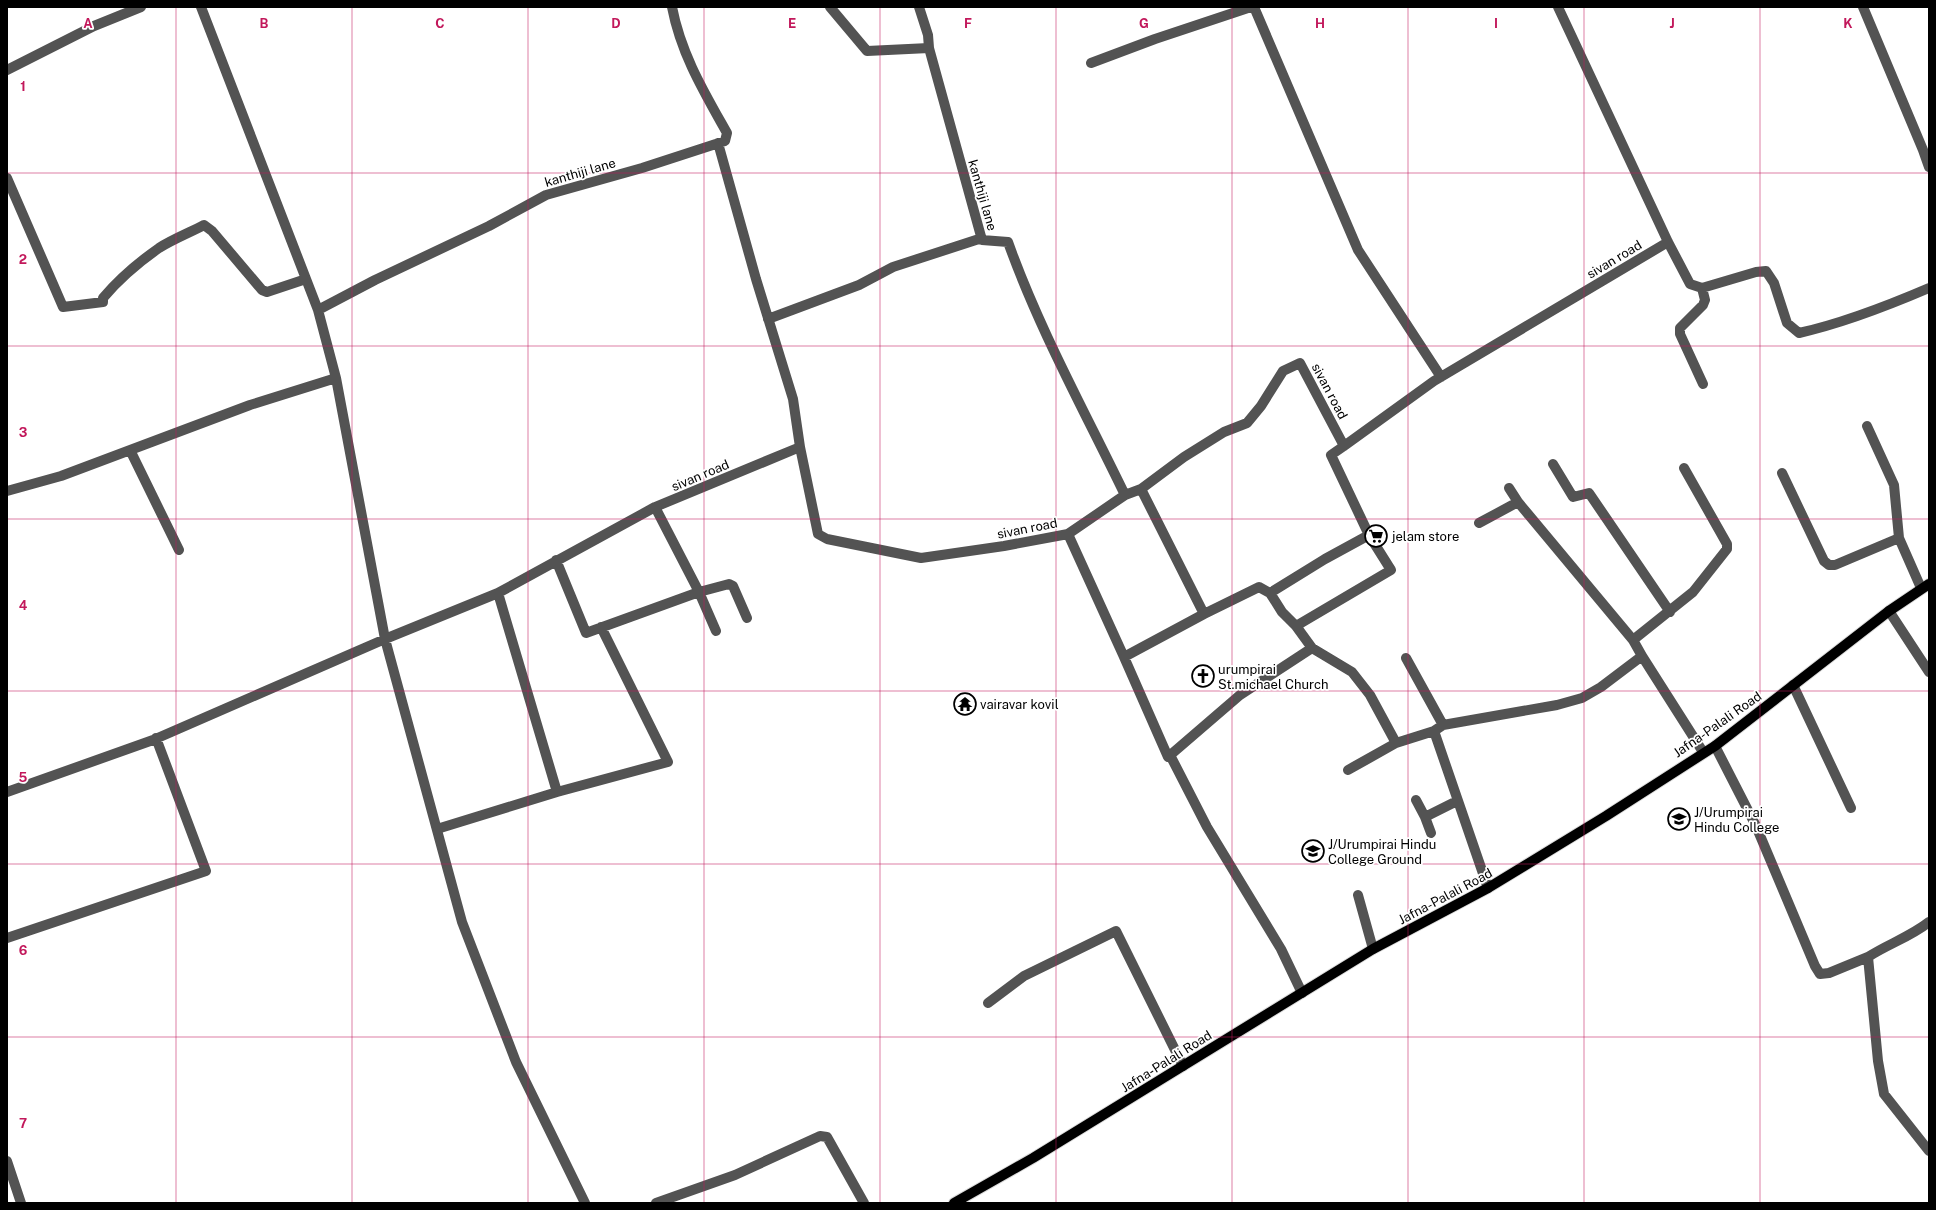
<svg xmlns="http://www.w3.org/2000/svg" width="1936" height="1210" viewBox="0 0 1936 1210" font-family="'Public Sans',sans-serif">
<style>
.lines{fill:none;stroke-linecap:round;stroke-linejoin:round}
.major-casing{stroke:#dbdbdb;stroke-width:12}
.minor{stroke:#535353;stroke-width:10}
.major{stroke:#000;stroke-width:10}
.grid{fill:none;stroke:#c2185b;stroke-width:1;stroke-opacity:0.55}
.labels{text-anchor:middle;stroke-width:3.5;stroke-linejoin:round;paint-order:stroke}
.street-label{font-size:13px;fill:#000;stroke:#fff}
.poi-label{font-size:13px;fill:#000;stroke:#fff;text-anchor:start}
.grid-label{font-size:13px;text-anchor:middle;font-weight:bold;fill:#c2185b;stroke:#fff;stroke-width:3.5;stroke-linejoin:round;paint-order:stroke}
</style>
<rect width="100%" height="100%" fill="#fff"/>
<g class="lines">
<g class="major-casing">
<path id="major" d="M954,1203L1033,1158L1373,949L1488,888L1606,816L1715,746L1889,611L1929,584"/>
</g>
<path class="minor" d="M201,7L318,310L336,378L385,639L462,922L516,1062L585,1203
M830,7L867,51L929,48L982,240L1008,242C1039,329 1085,412 1125,495
M919,7L928,35L929,48
M1254,7L1358,250L1441,377
M1558,7L1668,242L1690,284L1702,288L1756,272L1766,271L1774,283L1787,323L1799,333C1844,323 1887,306 1929,288
M1863,7L1923,150L1929,167
M1091,63L1155,39L1251,7
M7,70L94,26L141,7
M718,143L756,279L793,399L800,447
M7,178L63,307L103,302V298C119,279 139,262 159,248C173,239 189,233 204,225L212,231L262,290L267,292L306,279
M1702,288L1705,300L1703,305L1680,328V334L1703,384
M318,310L375,280L489,226L546,195L642,168L725,141L727,133C704,92 681,54 672,7
M768,319L859,285L893,267L982,238
M1867,426L1894,485L1899,538L1921,588
M130,450L179,550
M1553,464L1573,497L1589,493L1670,612
M1782,473L1824,561L1829,565H1835L1899,538
M1509,488L1518,502
M1141,489L1204,614L1259,587L1270,593L1282,612L1296,626L1312,648L1352,672L1370,695L1396,743L1434,731
M7,491L61,476L250,405L336,378
M1479,523L1518,502L1633,640L1642,656
M1068,534L1124,657
M556,560L586,633L699,592L655,507
M498,593L557,792
M1270,593L1325,559L1369,535L1331,455L1344,446
M1889,611L1929,672
M1204,614L1124,657L1168,757L1240,695L1312,648
M1296,626L1391,570L1369,535
M716,631L699,592L729,584L733,586L747,618
M1633,640L1693,592L1727,549V544L1684,468
M1406,658L1443,725
M1793,685L1851,808
M1715,746L1756,826L1815,966L1820,974L1829,973L1868,957L1878,1061L1884,1094L1929,1151
M1170,755L1207,827L1281,949L1302,993
M1348,770L1396,743
M7,792L153,740L385,639L498,593L655,507L800,447L818,534L827,539L921,558L1004,546L1068,534L1125,495L1141,489L1184,457L1224,432L1247,423L1261,406L1283,371L1300,363L1344,446L1434,381L1668,242
M1416,800L1425,817L1457,801
M1425,817L1431,833
M437,829L557,792L668,762L601,627
M1488,888L1434,731L1443,725L1557,705L1582,698L1601,687L1642,656L1703,752
M1358,895L1373,949
M7,938L206,871L156,738
M1868,957C1888,944 1910,937 1929,922
M988,1003L1024,976L1116,931L1183,1066
M7,1161L21,1203
M656,1203L735,1175L820,1136L827,1137L864,1203"/>
<use href="#major" class="major"/>
</g>
<path class="grid" d="M176,7V1203M352,7V1203M528,7V1203M704,7V1203M880,7V1203M1056,7V1203M1232,7V1203M1408,7V1203M1584,7V1203M1760,7V1203M7,173H1929M7,346H1929M7,519H1929M7,691H1929M7,864H1929M7,1037H1929"/>
<defs>
<g id="supermarket-ring" transform="scale(1.15)"><circle r="9.5" fill="#fff" stroke="#000" stroke-width="1.5"/><path d="M-6-5.5h2.5l.6 2H6L4.5 2H-2.5L-4.4-4H-6ZM-1.5 3.2a1.3 1.3 0 1 0 .1 0ZM3 3.2a1.3 1.3 0 1 0 .1 0Z" fill="#000"/></g>
<g id="church-ring" transform="scale(1.15)"><circle r="9.5" fill="#fff" stroke="#000" stroke-width="1.5"/><path d="M-1.2-6h2.4v3.5h3.3v2.4h-3.3V6h-2.4V-.1h-3.3v-2.4h3.3Z" fill="#000"/></g>
<g id="temple-ring" transform="scale(1.15)"><circle r="9.5" fill="#fff" stroke="#000" stroke-width="1.5"/><path d="M0-6L5-2H3V0L6.5 2.5H4V6H1.5V3h-3V6H-4V2.5H-6.5L-3 0V-2H-5Z" fill="#000"/></g>
<g id="school-ring" transform="scale(1.15)"><circle r="9.5" fill="#fff" stroke="#000" stroke-width="1.5"/><path d="M0-5L7-2L0 1L-7-2ZM-4 1L0 2.5L4 1V4Q0 6-4 4Z" fill="#000"/></g>
</defs>
<g fill-rule="evenodd">
<use href="#supermarket-ring" x="1376" y="536"/>
<use href="#church-ring" x="1203" y="676"/>
<use href="#temple-ring" x="965" y="704"/>
<use href="#school-ring" x="1679" y="819"/>
<use href="#school-ring" x="1313" y="851"/>
</g>
<g class="labels">
<g class="street-label">
<text transform="translate(580 172) rotate(-16)" y="5">kanthiji lane</text>
<text transform="translate(983 195) rotate(74)" y="5">kanthiji lane</text>
<text transform="translate(1614 259) rotate(-31)" y="5">sivan road</text>
<text transform="translate(1330 391) rotate(62)" y="5">sivan road</text>
<text transform="translate(700 475) rotate(-23)" y="5">sivan road</text>
<text transform="translate(1027 528) rotate(-11)" y="5">sivan road</text>
<text transform="translate(1717 724) rotate(-35)" y="5">Jafna-Palali Road</text>
<text transform="translate(1445 896) rotate(-28)" y="5">Jafna-Palali Road</text>
<text transform="translate(1166 1061) rotate(-32)" y="5">Jafna-Palali Road</text>
</g>
<g class="poi-label">
<text x="1392" y="541">jelam store</text>
<text x="1218" y="674">urumpirai<tspan x="1218" dy="15">St.michael Church</tspan></text>
<text x="980" y="709">vairavar kovil</text>
<text x="1694" y="817">J/Urumpirai<tspan x="1694" dy="15">Hindu College</tspan></text>
<text x="1328" y="849">J/Urumpirai Hindu<tspan x="1328" dy="15">College Ground</tspan></text>
</g>
</g>
<g class="grid-label">
<text x="88" y="28">A</text>
<text x="264" y="28">B</text>
<text x="440" y="28">C</text>
<text x="616" y="28">D</text>
<text x="792" y="28">E</text>
<text x="968" y="28">F</text>
<text x="1144" y="28">G</text>
<text x="1320" y="28">H</text>
<text x="1496" y="28">I</text>
<text x="1672" y="28">J</text>
<text x="1848" y="28">K</text>
<text x="23" y="91">1</text>
<text x="23" y="264">2</text>
<text x="23" y="437">3</text>
<text x="23" y="610">4</text>
<text x="23" y="782">5</text>
<text x="23" y="955">6</text>
<text x="23" y="1128">7</text>
</g>
<rect width="1936" height="1210" fill="none" stroke="#000000" stroke-width="16"/>
</svg>
